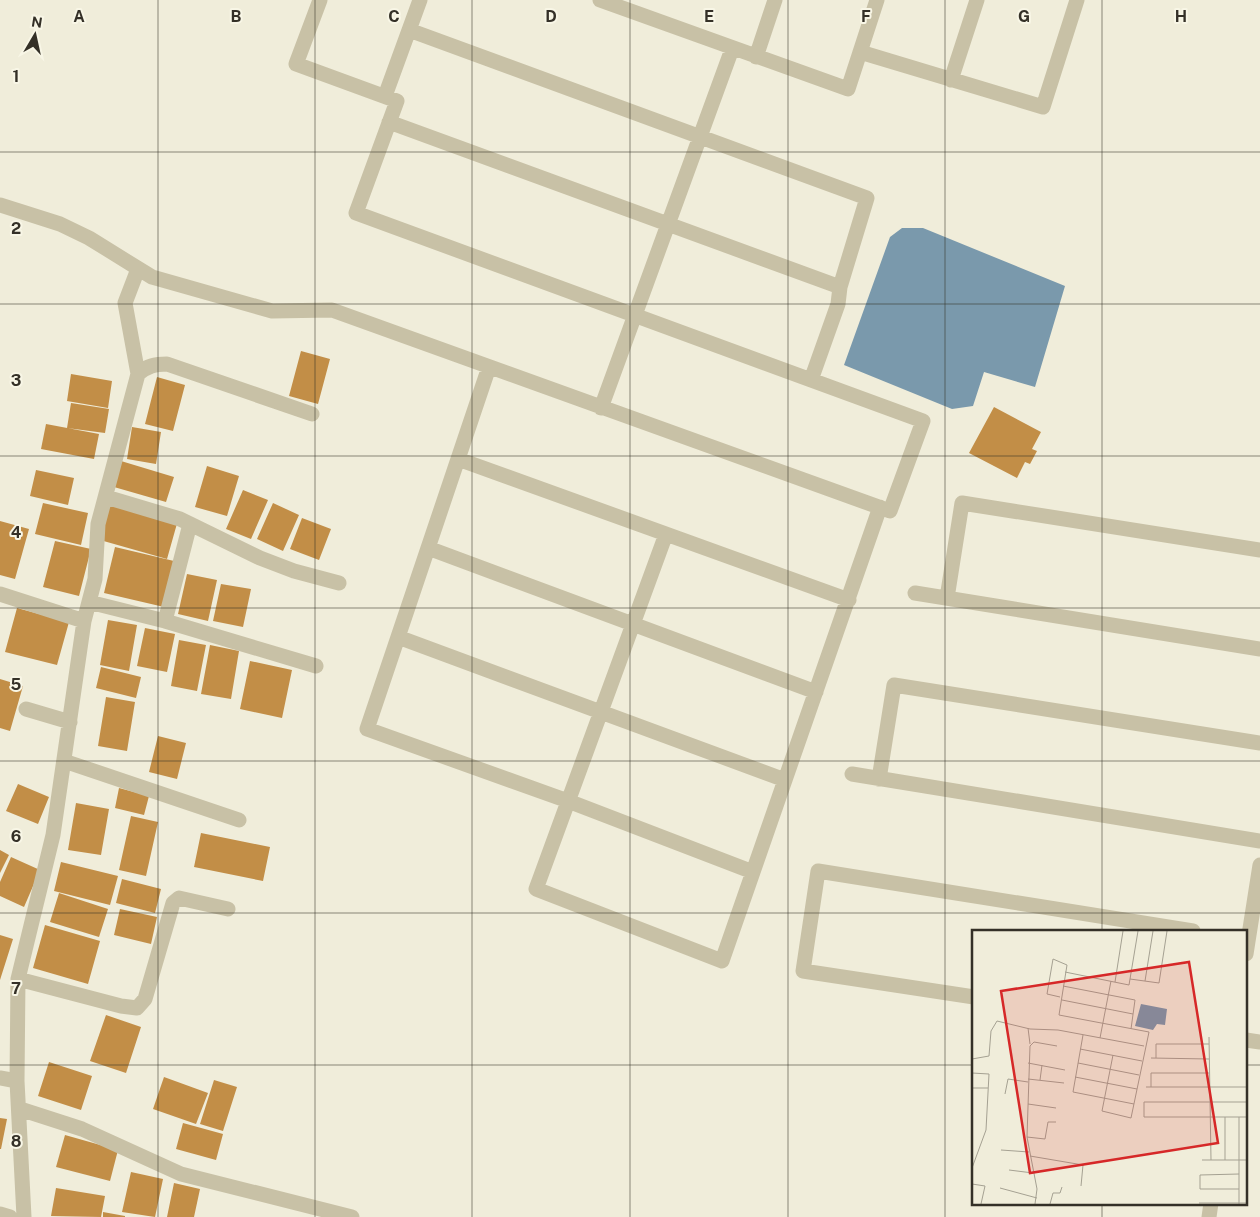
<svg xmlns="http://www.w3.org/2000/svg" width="1260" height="1217" viewBox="0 0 1260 1217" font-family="'Public Sans',sans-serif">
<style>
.water{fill:#7a99ac}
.building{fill:#c28e47}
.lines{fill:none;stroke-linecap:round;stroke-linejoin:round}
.minor{stroke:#c8c1a6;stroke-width:15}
.grid{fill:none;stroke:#343027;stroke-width:1;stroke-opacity:0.55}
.inset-road{fill:none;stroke:#a5a192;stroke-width:1}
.view{fill:#d62828;fill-opacity:0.15;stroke:#d62828;stroke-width:2.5}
.inset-edge{fill:none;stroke:#343027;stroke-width:2.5}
.grid-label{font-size:16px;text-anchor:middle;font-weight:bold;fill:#343027;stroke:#f8f6e6;stroke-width:4;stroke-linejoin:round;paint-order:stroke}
</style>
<rect width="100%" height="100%" fill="#f0edda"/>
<path class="water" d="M902,228H923L1065,286L1035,387L984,372L973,406L952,409L844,365L890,237Z"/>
<path class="building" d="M301,351L330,359L318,404L289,396Z
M71,374L112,381L108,408L67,401Z
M157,377L185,385L173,431L145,424Z
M71,403L109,409L105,433L67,428Z
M994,407L1041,432L1032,449L1037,451L1030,464L1025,462L1017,478L969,453Z
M46,424L99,434L94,459L41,449Z
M132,427L161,432L156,464L127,459Z
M121,461L174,477L166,502L114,487Z
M207,466L239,476L227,516L195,507Z
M36,470L74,478L68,505L30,496Z
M243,490L268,500L251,539L226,529Z
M111,501L178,520L167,559L100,540Z
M43,503L88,513L81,545L35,534Z
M273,503L299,515L283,551L257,539Z
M302,518L331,529L319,560L290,549Z
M0,521L29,529L15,579L0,575Z
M55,541L91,549L79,596L43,587Z
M115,547L174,561L164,607L104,593Z
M187,574L217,580L208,621L178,614Z
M221,584L251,589L243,627L213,621Z
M17,608L69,622L57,665L5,652Z
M108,620L137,625L129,671L100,665Z
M145,628L175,634L167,672L137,666Z
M179,640L206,645L197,691L171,686Z
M210,645L239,651L231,699L201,694Z
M250,661L292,670L282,718L240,709Z
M101,667L141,677L136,698L96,688Z
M0,679L23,686L10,731L0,728Z
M106,697L135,702L127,751L98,746Z
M158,736L186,743L177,779L149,772Z
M18,784L49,797L38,824L6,811Z
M119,788L149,796L144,815L115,808Z
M76,803L109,809L101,855L68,850Z
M131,816L158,822L146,876L119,870Z
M201,833L270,847L263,881L194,867Z
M0,850L9,855L0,873Z
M11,857L40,870L24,907L0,896V882Z
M61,862L118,876L110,905L54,891Z
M122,879L161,889L155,913L116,903Z
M59,893L108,909L99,937L50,922Z
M120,909L157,917L151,944L114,935Z
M45,925L100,941L88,984L33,968Z
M0,935L13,939L0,980Z
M106,1015L141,1027L126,1073L90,1061Z
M49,1062L92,1076L81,1110L38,1096Z
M164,1077L208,1093L196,1124L153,1109Z
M214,1080L237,1087L223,1131L200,1124Z
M0,1118L7,1119L1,1149H0Z
M183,1123L223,1134L216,1160L176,1149Z
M65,1135L118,1150L110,1181L56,1167Z
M131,1172L163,1179L155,1217L122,1212Z
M174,1183L200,1189L194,1217H167Z
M56,1188L105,1196L101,1217L51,1216Z
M103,1212L125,1216V1217H103Z"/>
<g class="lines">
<path class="minor" d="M600,0L848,89L877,0
M409,30L867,198L840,287L838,304L811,380
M860,52L1043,107L1077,0
M756,57L775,0
M951,80L977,0
M385,96L420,0
M389,122L840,287
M0,205L60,224L89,238L152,277L272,311L332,310L890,511L923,421L356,213L397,101L296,64L320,0
M489,367L367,729L568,801L753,872
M138,374L125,303L138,269
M601,408L732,49
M458,459L849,600
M106,497L180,519L260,558L294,571L339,583
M666,534L536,889L722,961L880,507
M428,548L816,692
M915,593L1260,649
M0,594L84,621
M947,598L962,503L1260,550
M89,602L165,621L316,666
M165,621L190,524
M398,637L785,780
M26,709L70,722
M64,761L239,820
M852,774L1260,841
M879,779L894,685L1260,743
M1246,954L1260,865
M18,979L121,1006L137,1008L145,999L173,903L179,898L228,909
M974,997L803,971L818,871L1193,931
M1246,1040L1260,1042
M0,1078L17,1081
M20,1109L82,1129L181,1174L352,1217
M0,1214L10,1217
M24,1217L17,1081L18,979L53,835L84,621L95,579L98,524L138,374C147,366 155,364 167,364L312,414
M1209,1217L1211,1203"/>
</g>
<path class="grid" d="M158,0V1217M315,0V1217M472,0V1217M630,0V1217M788,0V1217M945,0V1217M1102,0V931M0,152H1260M0,304H1260M0,456H1260M0,608H1260M0,761H1260M0,913H1260M0,1065H974M1246,1065H1260M1102,1203V1217"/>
<g transform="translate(972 930)">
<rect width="275" height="275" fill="#f0edda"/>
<path d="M169,74L195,79L193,95L185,94L181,100L163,96Z" fill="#7a99ac"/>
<path class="inset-road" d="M93,42L157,55L166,1M158,49L187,53L195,1M173,51L181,1M143,52L151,1M91,56L163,70L159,99M88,67L75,64L81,29L95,35L87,85L177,102L159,188L130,181L141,125M90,70L161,84M56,98L58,114M111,105L101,162L162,174M237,107L239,230M128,108L139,51M108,119L170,131M179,128L237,129M184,128V114H237M0,129L17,126L19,101L25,91L58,99L86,100L172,116M56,133L93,140M106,133L167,145M0,143L17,144L14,200L0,238M103,147L165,159M56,149L92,153M68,150L70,135M174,157H275M179,157V143H237M0,158H16M33,164L36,149L56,152M275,172H172V187H275M56,174L84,178M253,187V230M267,187V274M55,207L73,209L76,192H84M29,220L57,222M58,226L111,235L109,256M230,230H275M37,240L61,243M267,244L228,245V259H267M0,254L13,256L9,274M28,258L65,268M227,273H275M63,274L65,259L55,207L58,116L62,112L85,116M78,274L81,263H88L90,257"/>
<path class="view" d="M217,32L246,213L58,243L29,61Z"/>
<rect width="275" height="275" class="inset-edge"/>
</g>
<g class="grid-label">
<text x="79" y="22">A</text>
<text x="236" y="22">B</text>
<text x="394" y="22">C</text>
<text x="551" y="22">D</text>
<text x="709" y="22">E</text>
<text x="866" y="22">F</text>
<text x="1024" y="22">G</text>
<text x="1181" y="22">H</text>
<text x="16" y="82">1</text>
<text x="16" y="234">2</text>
<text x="16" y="386">3</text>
<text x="16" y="538">4</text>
<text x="16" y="690">5</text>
<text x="16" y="842">6</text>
<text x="16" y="994">7</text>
<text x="16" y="1147">8</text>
</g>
<g transform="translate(35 35) rotate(9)" stroke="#f8f6e6" stroke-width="4" paint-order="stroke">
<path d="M0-4L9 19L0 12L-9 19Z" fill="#343027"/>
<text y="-8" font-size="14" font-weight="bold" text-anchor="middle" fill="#343027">N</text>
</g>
</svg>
